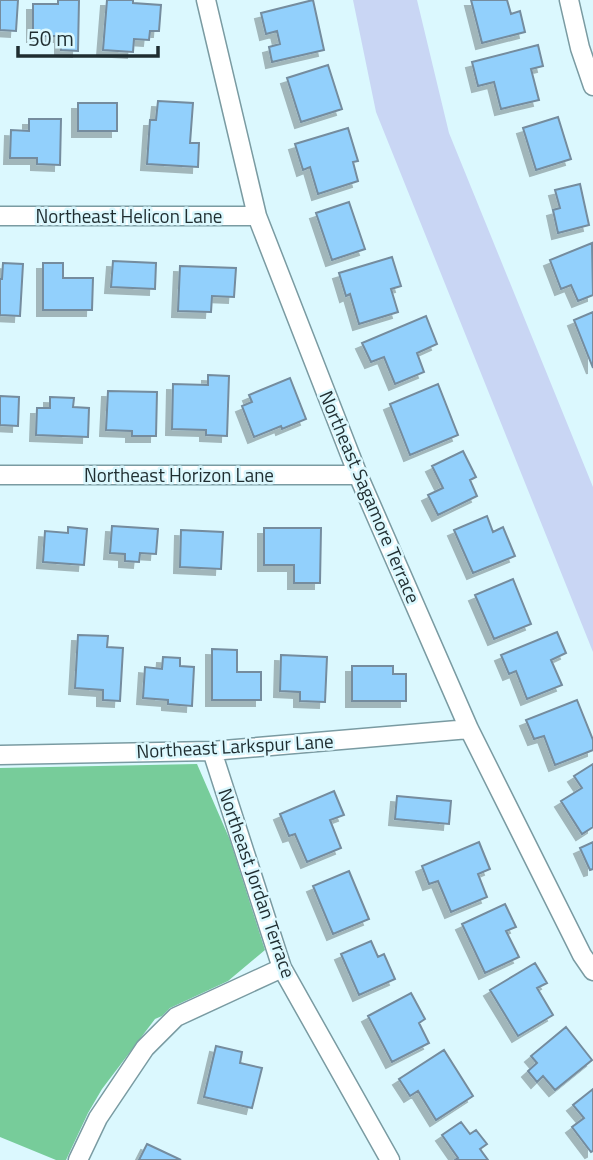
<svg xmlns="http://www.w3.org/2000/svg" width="593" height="1160" viewBox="0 0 593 1160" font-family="'Titillium Web',sans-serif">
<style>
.forest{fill:#77cc9a}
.water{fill:#c9d6f4}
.building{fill:#92d0fc;stroke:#748c9e;stroke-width:2;filter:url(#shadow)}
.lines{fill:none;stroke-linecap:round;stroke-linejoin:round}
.minor-casing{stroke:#7a9ba2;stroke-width:21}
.minor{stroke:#fff;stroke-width:18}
.labels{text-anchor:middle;stroke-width:5;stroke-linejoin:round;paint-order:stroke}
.street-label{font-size:19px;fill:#1f2d30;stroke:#dbf8fe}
</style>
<defs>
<filter id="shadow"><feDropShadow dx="-6" dy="6" stdDeviation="0" flood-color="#0004"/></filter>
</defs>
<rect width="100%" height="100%" fill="#dbf8fe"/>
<path class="forest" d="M197,764L230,840L265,950L228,981L170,1008L162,1016L155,1019L102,1089L88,1113L66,1160H56L0,1137V768Z"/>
<path class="water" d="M353,0H417L449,133L593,487V652L376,112Z"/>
<path class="building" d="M0,0H18L16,31L0,30Z
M58,0H79L78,51L61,50V36H33V4H58Z
M107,0H133V3L161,5L159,31H150L149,40L134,39L133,52L103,50Z
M313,0L324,50L272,62L269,47L280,44L277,31L266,34L261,13Z
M471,0H507L511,14L520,11L525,32L482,43Z
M538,45L543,66L531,69L539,100L501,109L494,82L478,86L472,62Z
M328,65L342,109L301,122L287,78Z
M158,101L193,103L190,143H199L198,167L147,164L150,120H156Z
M78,103H117V131H78Z
M558,117L571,159L536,170L523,128Z
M29,119H61L60,165L37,164V158H10L11,130L29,131Z
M348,128L358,161L353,162L358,181L318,194L310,167L303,170L295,144Z
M580,184L589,225L558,233L553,210L560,208L555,190Z
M349,202L365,249L332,260L316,213Z
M592,243L593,295L578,301L571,285L561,289L550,260Z
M392,257L401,286L391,289L398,312L359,324L350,294L346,296L339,273Z
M113,261L156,263L155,289L111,287Z
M3,263L23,264L20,316L0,315V279H2Z
M43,263H63V278H93L92,310H43Z
M180,266L236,268L234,297L212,296L211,312L178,311Z
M593,312V368L574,320Z
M426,316L437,344L417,353L424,372L395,384L384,357L371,362L362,343Z
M208,375L229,376L227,436L206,435V430L172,429L173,384L208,385Z
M290,378L306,419L282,429L281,426L254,437L242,406L252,402L249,395Z
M438,384L458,435L410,455L390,404Z
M108,391L157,392L156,436H132V431L106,430Z
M0,396L19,397L18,426L0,425Z
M50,397L74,398L73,407L89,408L88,437L36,435L37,408H50Z
M463,451L476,477L470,480L477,496L438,515L428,495L443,488L432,466Z
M487,516L493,532L503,527L515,556L473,573L454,530Z
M112,526L158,529L156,554L140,553L139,562L125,561V554L110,553Z
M68,527L87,529L84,565L43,562L45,531L68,533Z
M264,528H321L320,583H294V565H264Z
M181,530L223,532L221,569L180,567Z
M513,579L531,624L494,639L475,595Z
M557,632L566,653L551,660L562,685L527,699L516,671L509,674L501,655Z
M78,635L108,636L107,647L123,648L120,701L103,700V690L75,688Z
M212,649L237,650V672H261V700H212Z
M281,655L327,657L325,702L300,701V692L280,691Z
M163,657L180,658V666L194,667L192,706L168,704V700L143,698L145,667L162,669Z
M352,666H393V674H406V701H352Z
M577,700L593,740V750L555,765L544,736L534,739L526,720Z
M593,764V827L582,834L561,801L582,788L574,776Z
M334,791L344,815L330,820L341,848L307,862L295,834L289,836L280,814Z
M397,796L451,801L449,824L395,819Z
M479,842L490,869L478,874L487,897L451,912L438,881L429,884L422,866Z
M593,842V869L590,870L580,848Z
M349,871L369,919L333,934L313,886Z
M505,904L516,927L506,931L519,957L485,973L462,924Z
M371,941L378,957L384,954L395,979L359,995L341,954Z
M535,963L547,983L537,988L553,1015L518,1036L490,990Z
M411,993L425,1019L419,1023L429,1043L392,1062L368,1016Z
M566,1027L592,1060L555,1090L543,1076L537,1082L528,1071L537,1063L531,1056Z
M216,1046L242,1052L240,1063L262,1068L252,1108L204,1097Z
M444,1050L473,1096L436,1120L418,1091L410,1096L399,1079Z
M593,1089V1151L591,1152L572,1127L584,1118L573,1105Z
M461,1122L470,1134L476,1130L487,1144L480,1149L488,1160H455L458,1158L442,1135Z
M147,1144L181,1160H139Z"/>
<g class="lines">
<g class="minor-casing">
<path id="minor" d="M206,0L257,216L358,475L469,729L582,955L593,971
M569,0L580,48L593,86
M0,216H257
M0,475H358
M212,751L282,968L390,1160
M0,755L212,751L469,729
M78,1160L98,1118L145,1048L176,1017L282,968"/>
</g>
<use href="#minor" class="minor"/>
</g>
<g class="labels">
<g class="street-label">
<text x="129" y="223">Northeast Helicon Lane</text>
<text x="179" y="482">Northeast Horizon Lane</text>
<text transform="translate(370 497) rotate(67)" y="7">Northeast Sagamore Terrace</text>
<text transform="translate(235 746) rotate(-3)" y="7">Northeast Larkspur Lane</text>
<text transform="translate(257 883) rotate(71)" y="7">Northeast Jordan Terrace</text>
</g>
</g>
<path d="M18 46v10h140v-10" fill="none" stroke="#1f2d30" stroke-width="3.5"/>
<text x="28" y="46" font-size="21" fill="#1f2d30" stroke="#dbf8fe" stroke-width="5" paint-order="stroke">50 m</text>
</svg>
